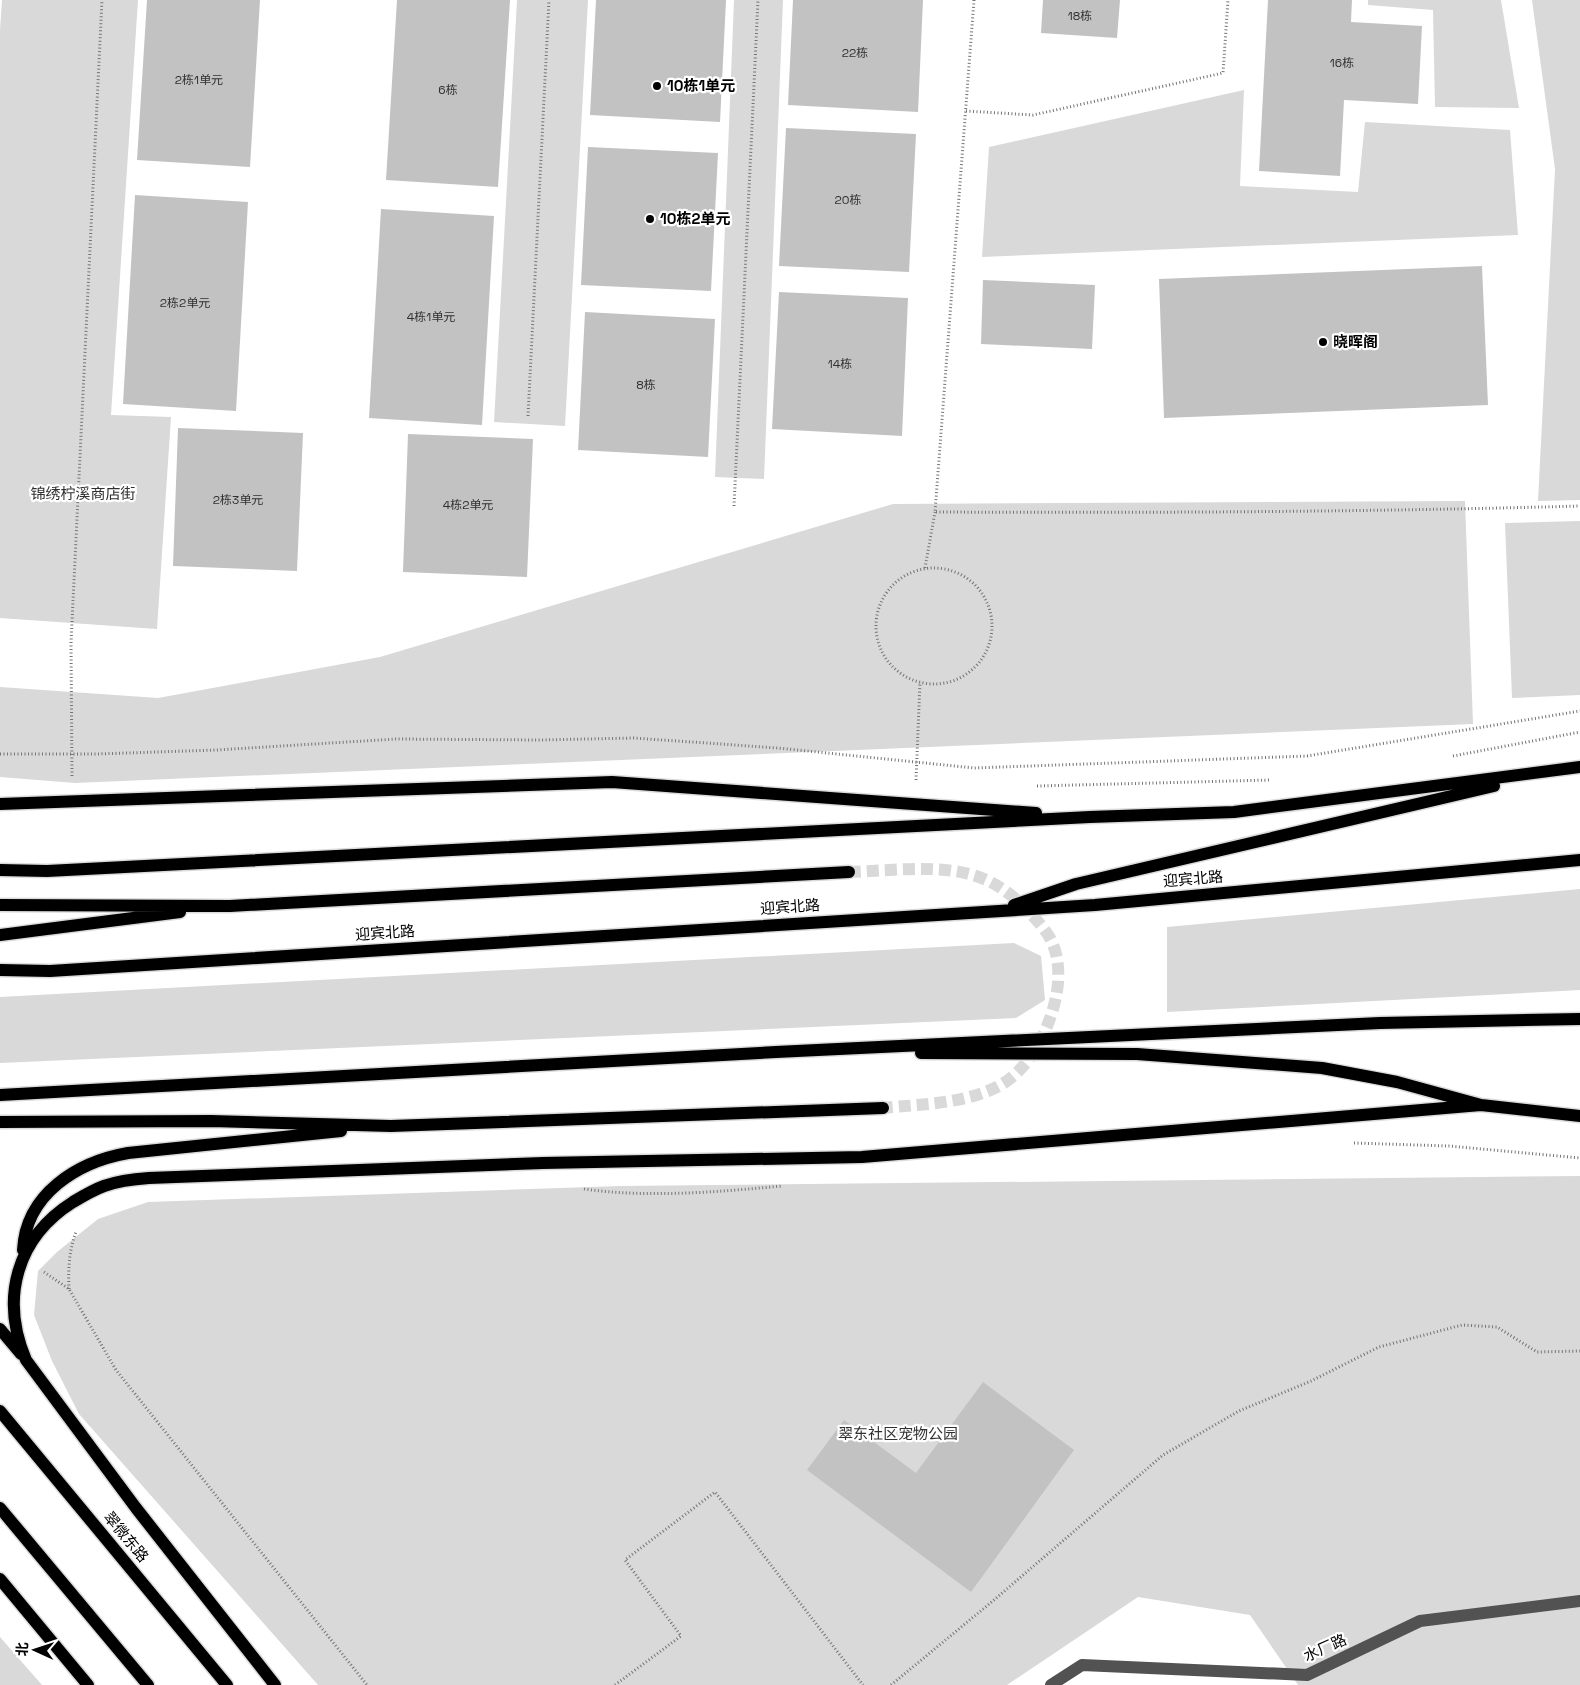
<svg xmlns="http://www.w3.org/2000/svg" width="1580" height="1685" viewBox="0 0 1580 1685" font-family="'Space Grotesk','Noto Sans SC',sans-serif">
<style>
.green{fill:#d9d9d9}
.building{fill:#c2c2c2}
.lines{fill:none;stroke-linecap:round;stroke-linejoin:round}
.major-tunnel{stroke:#d9d9d9;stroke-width:12;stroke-dasharray:12 6;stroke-linecap:butt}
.major-casing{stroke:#dbdbdb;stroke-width:15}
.path{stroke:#747474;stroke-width:3;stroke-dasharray:1 2.5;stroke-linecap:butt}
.minor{stroke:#525252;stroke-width:12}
.major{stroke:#000;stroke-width:12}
.poi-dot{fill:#000;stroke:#fff;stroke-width:2}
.labels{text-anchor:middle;stroke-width:4.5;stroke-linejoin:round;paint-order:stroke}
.number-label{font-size:12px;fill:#303030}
.poi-label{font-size:15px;font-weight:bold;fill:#000;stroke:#fff;text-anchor:start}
.park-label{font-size:15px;fill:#303030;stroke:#fff}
.street-label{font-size:15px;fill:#000;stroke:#fff}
</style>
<rect width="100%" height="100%" fill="#fff"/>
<path class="green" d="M2,0H138L111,415L171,417L157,629L0,618V30Z
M517,0H588L565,426L494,422Z
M734,0H783L764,479L715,477Z
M1368,0H1501L1519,108L1435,107L1433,10L1368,5Z
M1532,0H1580V500L1538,501L1555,169Z
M1244,90L1240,186L1358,192L1365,122L1510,130L1518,235L982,257L989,147Z
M1465,501L1473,724L75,783L0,777V687L158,698L380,657L893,504Z
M1580,521V695L1512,698L1505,523Z
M1580,889V990L1167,1012V927Z
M1014,943L1041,956L1045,1000L1016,1018L0,1063V997Z
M1580,1176V1685H1298L1250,1615L1138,1597L1007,1685H318L79,1414L52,1361L34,1315L38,1271L57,1252L98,1219L148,1202L620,1186Z
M0,1637L42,1685H0Z"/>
<path class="building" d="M147,0H260L250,167L137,160Z
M397,0H510L498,187L386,180Z
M596,0H726L720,122L590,115Z
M793,0H923L918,112L788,105Z
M1043,0H1120L1117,38L1041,33Z
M1268,0H1352L1351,22L1422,26L1418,104L1344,100L1340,176L1259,171Z
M786,128L916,134L909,272L779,266Z
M588,147L718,153L711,291L581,285Z
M135,195L248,202L236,411L123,404Z
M381,209L494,216L482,425L369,418Z
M1482,266L1488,405L1164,418L1159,279Z
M983,280L1095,285L1092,349L981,344Z
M779,292L908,298L902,436L772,429Z
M585,312L715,319L708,457L578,450Z
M178,428L303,433L297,571L173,566Z
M408,434L533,439L527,577L403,572Z
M983,1382L1074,1450L971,1592L807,1470L844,1420L916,1473Z"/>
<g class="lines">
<path class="major-tunnel" d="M849,872C890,871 934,864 973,875C993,881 1009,892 1024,907C1034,917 1046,929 1052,942C1065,972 1056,1009 1042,1037C1034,1054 1022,1070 1007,1081C973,1104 922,1104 883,1108"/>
<g class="major-casing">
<path id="major" d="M0,804L612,782L1036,813
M0,870L47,871L1090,817L1234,812L1580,767
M0,905L230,906L849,872
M1014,905L1076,884L1494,786
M0,935L180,912
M0,970L50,971L1095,905L1580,860
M921,1053L1137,1054L1322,1068L1397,1082L1481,1105L1580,1116
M0,1095L776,1052L1380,1023L1580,1019
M0,1122L211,1121L391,1126L883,1108
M23,1250C26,1194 77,1162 128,1153L341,1131
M0,1329L21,1354
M0,1411L227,1685
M0,1508L148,1685
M0,1579L88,1685
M275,1685L136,1508L26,1360C0,1299 16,1238 73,1202C83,1196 93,1190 104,1186C118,1181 134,1179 149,1178L543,1163L862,1157L1481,1105"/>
</g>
<path class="path" d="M974,0L935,512C1150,513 1365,512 1580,506
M966,111L1033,115L1223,73L1228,0
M528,416L549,0
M734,506L758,0
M925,568L935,512
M876 626a58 58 0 1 1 116 0a58 58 0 1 1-116 0Z
M0,754H97L216,750L396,739L540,740L634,738L778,748L974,768L1307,756L1580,711
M1453,756L1580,732
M72,776L71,643L102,0
M916,780L920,682
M1037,786L1271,780
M1354,1143L1449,1146L1580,1158
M584,1189C649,1198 717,1192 782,1186
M44,1272L69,1289L116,1370L367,1685
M69,1289C68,1270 69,1250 76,1232
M615,1685L681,1636L625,1560L715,1492L863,1685
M891,1685L994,1600L1163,1455L1239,1411L1311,1381L1379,1347L1462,1325L1497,1327L1537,1352L1580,1351"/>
<path class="minor" d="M1051,1685L1082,1665L1307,1675L1420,1621L1580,1601"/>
<use href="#major" class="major"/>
</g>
<g class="poi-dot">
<circle cx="657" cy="86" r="5"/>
<circle cx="650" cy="219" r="5"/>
<circle cx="1323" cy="342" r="5"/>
</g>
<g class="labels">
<g class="number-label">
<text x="1080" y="20">18栋</text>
<text x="855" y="57">22栋</text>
<text x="1342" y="67">16栋</text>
<text x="199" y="84">2栋1单元</text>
<text x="448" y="94">6栋</text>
<text x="848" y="204">20栋</text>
<text x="185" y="307">2栋2单元</text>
<text x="431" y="321">4栋1单元</text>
<text x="840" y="368">14栋</text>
<text x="646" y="389">8栋</text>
<text x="238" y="504">2栋3单元</text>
<text x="468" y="509">4栋2单元</text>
</g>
<g class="poi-label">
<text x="667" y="91">10栋1单元</text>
<text x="660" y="224">10栋2单元</text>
<text x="1333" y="347">晓晖阁</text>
</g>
<g class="park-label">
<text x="83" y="499">锦绣柠溪商店街</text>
<text x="898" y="1439">翠东社区宠物公园</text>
</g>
<g class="street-label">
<text transform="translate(1193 879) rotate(-5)" y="5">迎宾北路</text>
<text transform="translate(790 907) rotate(-4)" y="5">迎宾北路</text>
<text transform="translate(385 933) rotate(-4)" y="5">迎宾北路</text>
<text transform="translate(126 1537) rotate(50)" y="5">翠微东路</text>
<text transform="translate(1325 1648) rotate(-24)" y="5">水厂路</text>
</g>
</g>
<g transform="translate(35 1650) rotate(273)" stroke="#ffffff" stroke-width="4" paint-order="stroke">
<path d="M0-4L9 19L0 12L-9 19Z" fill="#000000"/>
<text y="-8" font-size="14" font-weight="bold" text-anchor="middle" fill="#000000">北</text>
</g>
</svg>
